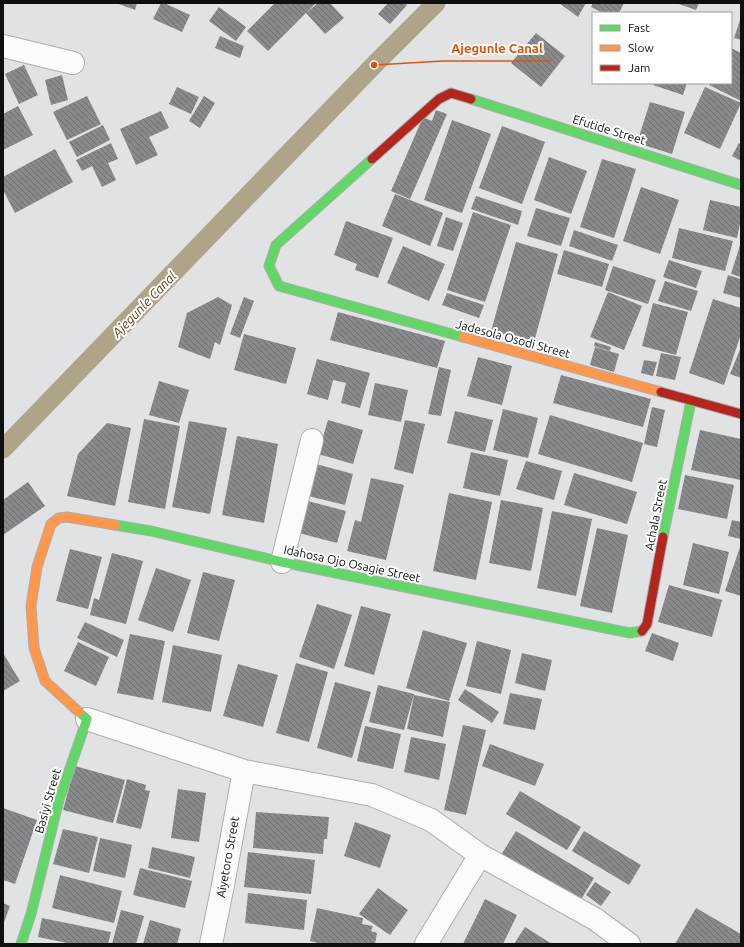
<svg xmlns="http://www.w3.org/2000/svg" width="744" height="947" viewBox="0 0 744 947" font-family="Ubuntu,sans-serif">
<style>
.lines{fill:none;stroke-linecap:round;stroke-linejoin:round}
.canal{stroke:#afa488;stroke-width:19}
.building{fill:url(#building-back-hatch)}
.street-casing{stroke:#acadaf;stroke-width:24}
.fast-casing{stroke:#acadaf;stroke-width:11}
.slow-casing{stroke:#acadaf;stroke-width:11}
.jam-casing{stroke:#acadaf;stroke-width:11}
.street{stroke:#fafbfb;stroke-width:22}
.fast{stroke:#63d668;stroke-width:9}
.slow{stroke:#ff974d;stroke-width:9}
.jam{stroke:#b3261e;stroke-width:9}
.labels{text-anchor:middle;stroke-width:4;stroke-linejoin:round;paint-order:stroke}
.street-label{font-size:12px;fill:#0e0f10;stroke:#fff}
.water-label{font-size:13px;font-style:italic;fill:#574411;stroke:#fff}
.leader{fill:none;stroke:#dd550c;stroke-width:1.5}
.callout-dot{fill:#dd550c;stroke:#fff;stroke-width:1.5}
.callout-label{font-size:13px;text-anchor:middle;font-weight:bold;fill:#dd550c;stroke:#fff;stroke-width:4;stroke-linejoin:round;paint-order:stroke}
</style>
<defs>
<pattern id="building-back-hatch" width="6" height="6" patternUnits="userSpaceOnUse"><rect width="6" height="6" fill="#898a8b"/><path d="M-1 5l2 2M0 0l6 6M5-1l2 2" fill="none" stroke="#6e6f70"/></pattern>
</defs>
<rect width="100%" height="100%" fill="#e0e2e4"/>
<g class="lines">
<path class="canal" d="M3,449L374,65L436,3"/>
</g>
<path class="building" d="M116,3H137L135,10Z
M161,3H164L190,15L182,32L153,19Z
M275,3H316L268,51L247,31Z
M318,3H330L344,18L325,34L306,13Z
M388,3H404L407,5L390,24L378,14Z
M559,3H586L578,17Z
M593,3H624L619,13H603L591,7Z
M676,3H699L696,10Z
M219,7L246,27L236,41L209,21Z
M741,17V40L734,38Z
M536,33L565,56L541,87L511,63Z
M220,36L244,46L240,58L215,48Z
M731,48L741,53V101L709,85L711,83H731Z
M24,65L38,95L19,104L5,74Z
M62,75L68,100L51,105L45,80Z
M654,83H687L683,95L653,85Z
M177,87L199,97L191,114L169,104Z
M705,87L741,103L720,149L684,133Z
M87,96L101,124L67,140L53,112Z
M204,96L215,103L200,128L189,121Z
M650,102L685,112L672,154L637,143Z
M18,106L33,135L3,150V114Z
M436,110L447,114L410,199L391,191L423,117L432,121Z
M161,111L169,128L149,137L158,155L136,165L120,129Z
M452,120L491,134L462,213L424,200Z
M103,125L110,140L77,157L69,142Z
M502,126L545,142L522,204L479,188Z
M111,143L118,159L108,163L116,180L102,187L92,166L82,171L76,160Z
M739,143L741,144V161L732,156Z
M55,149L73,182L15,213L3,190V177Z
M549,157L587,171L571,214L534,200Z
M602,159L636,169L614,238L580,227Z
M641,187L679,200L660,254L623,241Z
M395,194L443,213L430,246L382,226Z
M476,196L522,211L518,225L471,209Z
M710,200L741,207V219L737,238L703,230Z
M536,208L570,218L561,246L527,236Z
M473,212L511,225L485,302L447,290Z
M446,217L463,223L453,251L437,246Z
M346,221L393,238L378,278L355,270L357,264L334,255Z
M679,228L733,241L725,271L672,258Z
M574,230L618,245L612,261L569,246Z
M516,242L558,254L534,342L491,331Z
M741,242V277L731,274Z
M403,246L445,264L429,301L387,283Z
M564,250L609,264L602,287L557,274Z
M669,260L702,271L696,288L663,277Z
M613,266L656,280L648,304L605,290Z
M728,275L741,279V298L723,293Z
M665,281L698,291L691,311L658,301Z
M608,292L642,306L624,350L590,337Z
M447,293L484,305L479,318L442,305Z
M218,297L232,305L220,345L215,342L210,359L178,347L187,313Z
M244,297L254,301L240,338L230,334Z
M713,299L741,308V334L724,385L689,373Z
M653,303L688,312L676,355L642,346Z
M338,312L445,341L437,368L330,340Z
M244,334L296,348L286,384L234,370Z
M595,342L611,347L610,351L594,346Z
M595,347L619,354L614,372L590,365Z
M741,347V378L730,374Z
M661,353L681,357L675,380L656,376Z
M478,357L512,366L502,405L467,396Z
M317,359L370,373L360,408L341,403L346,383L333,380L328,400L307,394Z
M644,360L657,362L653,376L641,373Z
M439,367L451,370L441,416L428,414Z
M561,375L651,399L643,427L553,403Z
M159,381L189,390L179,423L149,415Z
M375,383L408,390L401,422L368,415Z
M652,407L665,410L657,447L644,444Z
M503,409L538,418L528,458L493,450Z
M455,411L493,420L485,452L447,443Z
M550,415L643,443L632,482L538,454Z
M144,419L180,426L165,509L128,502Z
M328,420L363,430L353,464L318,454Z
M405,420L425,424L413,474L394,469Z
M189,421L227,428L210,514L172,507Z
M107,423L131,428L115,506L67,496L78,454Z
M700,430L741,439V480L691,470Z
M237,436L278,444L264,523L222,515Z
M471,452L508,460L500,496L463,488Z
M526,461L562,471L554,500L516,489Z
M316,464L353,474L345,505L308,496Z
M574,473L637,492L627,524L564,505Z
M685,475L734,485L727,519L678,509Z
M371,478L404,485L386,560L347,551L355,520L361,522Z
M28,482L45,506L3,535V500Z
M449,493L492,502L476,580L433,571Z
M304,500L346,511L337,543L295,532Z
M501,500L543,508L531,571L489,563Z
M552,511L592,519L576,596L537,588Z
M732,520L741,522V539L728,536Z
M597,528L628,535L612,613L580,606Z
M693,543L729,552L719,594L683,585Z
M740,547L741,548V596L725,591Z
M70,549L102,557L88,609L56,601Z
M112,553L143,561L126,624L90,615L94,598L99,600Z
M156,568L191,580L173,632L138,620Z
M203,572L235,580L219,641L187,633Z
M669,585L722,600L712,637L658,622Z
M317,604L352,615L334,669L299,657Z
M361,606L391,614L374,675L344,666Z
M85,622L124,640L117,657L77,638Z
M423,630L467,643L449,701L406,688Z
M652,633L679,643L673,661L645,651Z
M130,634L165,641L153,700L117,693Z
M477,641L511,650L501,694L466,686Z
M78,642L109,657L96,686L64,671Z
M173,645L222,655L211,712L162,702Z
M3,653L20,681L3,691Z
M522,653L552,660L545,691L515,683Z
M296,663L328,672L309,742L276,733Z
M238,664L278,675L263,727L223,716Z
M335,682L371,692L352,758L317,748Z
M378,685L414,694L404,730L369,722Z
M465,689L499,712L492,723L458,700Z
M510,693L542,699L535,730L503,724Z
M414,695L450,702L443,737L407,729Z
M463,725L486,730L466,815L444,810Z
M365,726L401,734L393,769L357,761Z
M411,737L446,744L439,780L404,772Z
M490,744L544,764L535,786L482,766Z
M75,766L125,780L113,823L63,810Z
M127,779L146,785L145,790L150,791L141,829L116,823Z
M178,789L206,793L199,842L171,838Z
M520,791L581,827L567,850L506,814Z
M3,808L37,820L15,884L3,880Z
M256,812L329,817L327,839H324L323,854L253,848Z
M355,822L391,835L380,868L344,856Z
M63,829L98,837L89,873L53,864Z
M516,831L594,878L579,903L501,855Z
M584,831L641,865L629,885L572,851Z
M100,838L132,845L125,878L93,871Z
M152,847L195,857L190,878L148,868Z
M248,852L315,860L311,894L244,887Z
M140,868L192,881L185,908L133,895Z
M60,875L122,891L114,923L52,908Z
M595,882L611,892L601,906L586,895Z
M378,888L408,910L390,935L359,914Z
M248,893L307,900L304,930L245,923Z
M485,899L517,915L503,944H463Z
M3,903L10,906L3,925Z
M317,908L363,918L362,924L373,926L371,931L377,933L375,944H322L310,941Z
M696,908L741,934V944H675Z
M121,910L144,916L136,944H112Z
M42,918L111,932L108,944H72L38,937Z
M150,920L181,929L177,944H143Z
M525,927L552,944H514Z"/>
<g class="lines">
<g class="street-casing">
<path id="street" d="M3,46L73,63
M282,562L312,440
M87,719L244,771L372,795L431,820L480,855L595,919L629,944
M211,944L223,885L244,771
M426,944L480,855"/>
</g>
<g class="fast-casing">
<path id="fast" d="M471,99L741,185
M372,159L276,245L269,266L279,286L463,337
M115,525L151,531L282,562L630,633L642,631
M663,537L691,401
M21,944L31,914L59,800L87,719L79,712"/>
</g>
<g class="slow-casing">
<path id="slow" d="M463,337L661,392
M79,712L45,681L34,648L31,606L37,567L51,524L59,518L67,517L115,525"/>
</g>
<g class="jam-casing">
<path id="jam" d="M372,159L439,99L451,93L471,99
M661,392L741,414
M642,631L647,624L663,537"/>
</g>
<use href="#street" class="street"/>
<use href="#fast" class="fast"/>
<use href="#slow" class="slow"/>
<use href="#jam" class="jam"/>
</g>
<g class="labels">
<g class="street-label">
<text transform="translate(609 130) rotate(17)" y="4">Efutide Street</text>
<text transform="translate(513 339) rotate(15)" y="4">Jadesola Osodi Street</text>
<text transform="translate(656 515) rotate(-79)" y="4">Achala Street</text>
<text transform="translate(352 564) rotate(12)" y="4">Idahosa Ojo Osagie Street</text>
<text transform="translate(48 801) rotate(-74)" y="4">Basiyi Street</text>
<text transform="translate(228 857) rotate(-80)" y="4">Aiyetoro Street</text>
</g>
<g class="water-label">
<text transform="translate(144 304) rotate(-46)" y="5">Ajegunle Canal</text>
</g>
</g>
<path class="leader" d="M374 65L443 61H551"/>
<circle class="callout-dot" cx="374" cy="65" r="4"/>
<g class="callout-label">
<text x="497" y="53">Ajegunle Canal</text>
</g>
<rect width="744" height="947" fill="none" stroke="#0e0f10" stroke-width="8"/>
<rect x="592" y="12" width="140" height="72" fill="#ffffff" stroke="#9f9f9f"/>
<rect x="600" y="25" width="20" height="6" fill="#63d668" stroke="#9f9f9f"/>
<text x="628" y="32" font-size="12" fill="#0e0f10">Fast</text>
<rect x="600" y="45" width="20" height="6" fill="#ff974d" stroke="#9f9f9f"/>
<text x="628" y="52" font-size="12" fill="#0e0f10">Slow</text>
<rect x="600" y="65" width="20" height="6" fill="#b3261e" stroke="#9f9f9f"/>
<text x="628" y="72" font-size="12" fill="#0e0f10">Jam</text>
</svg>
